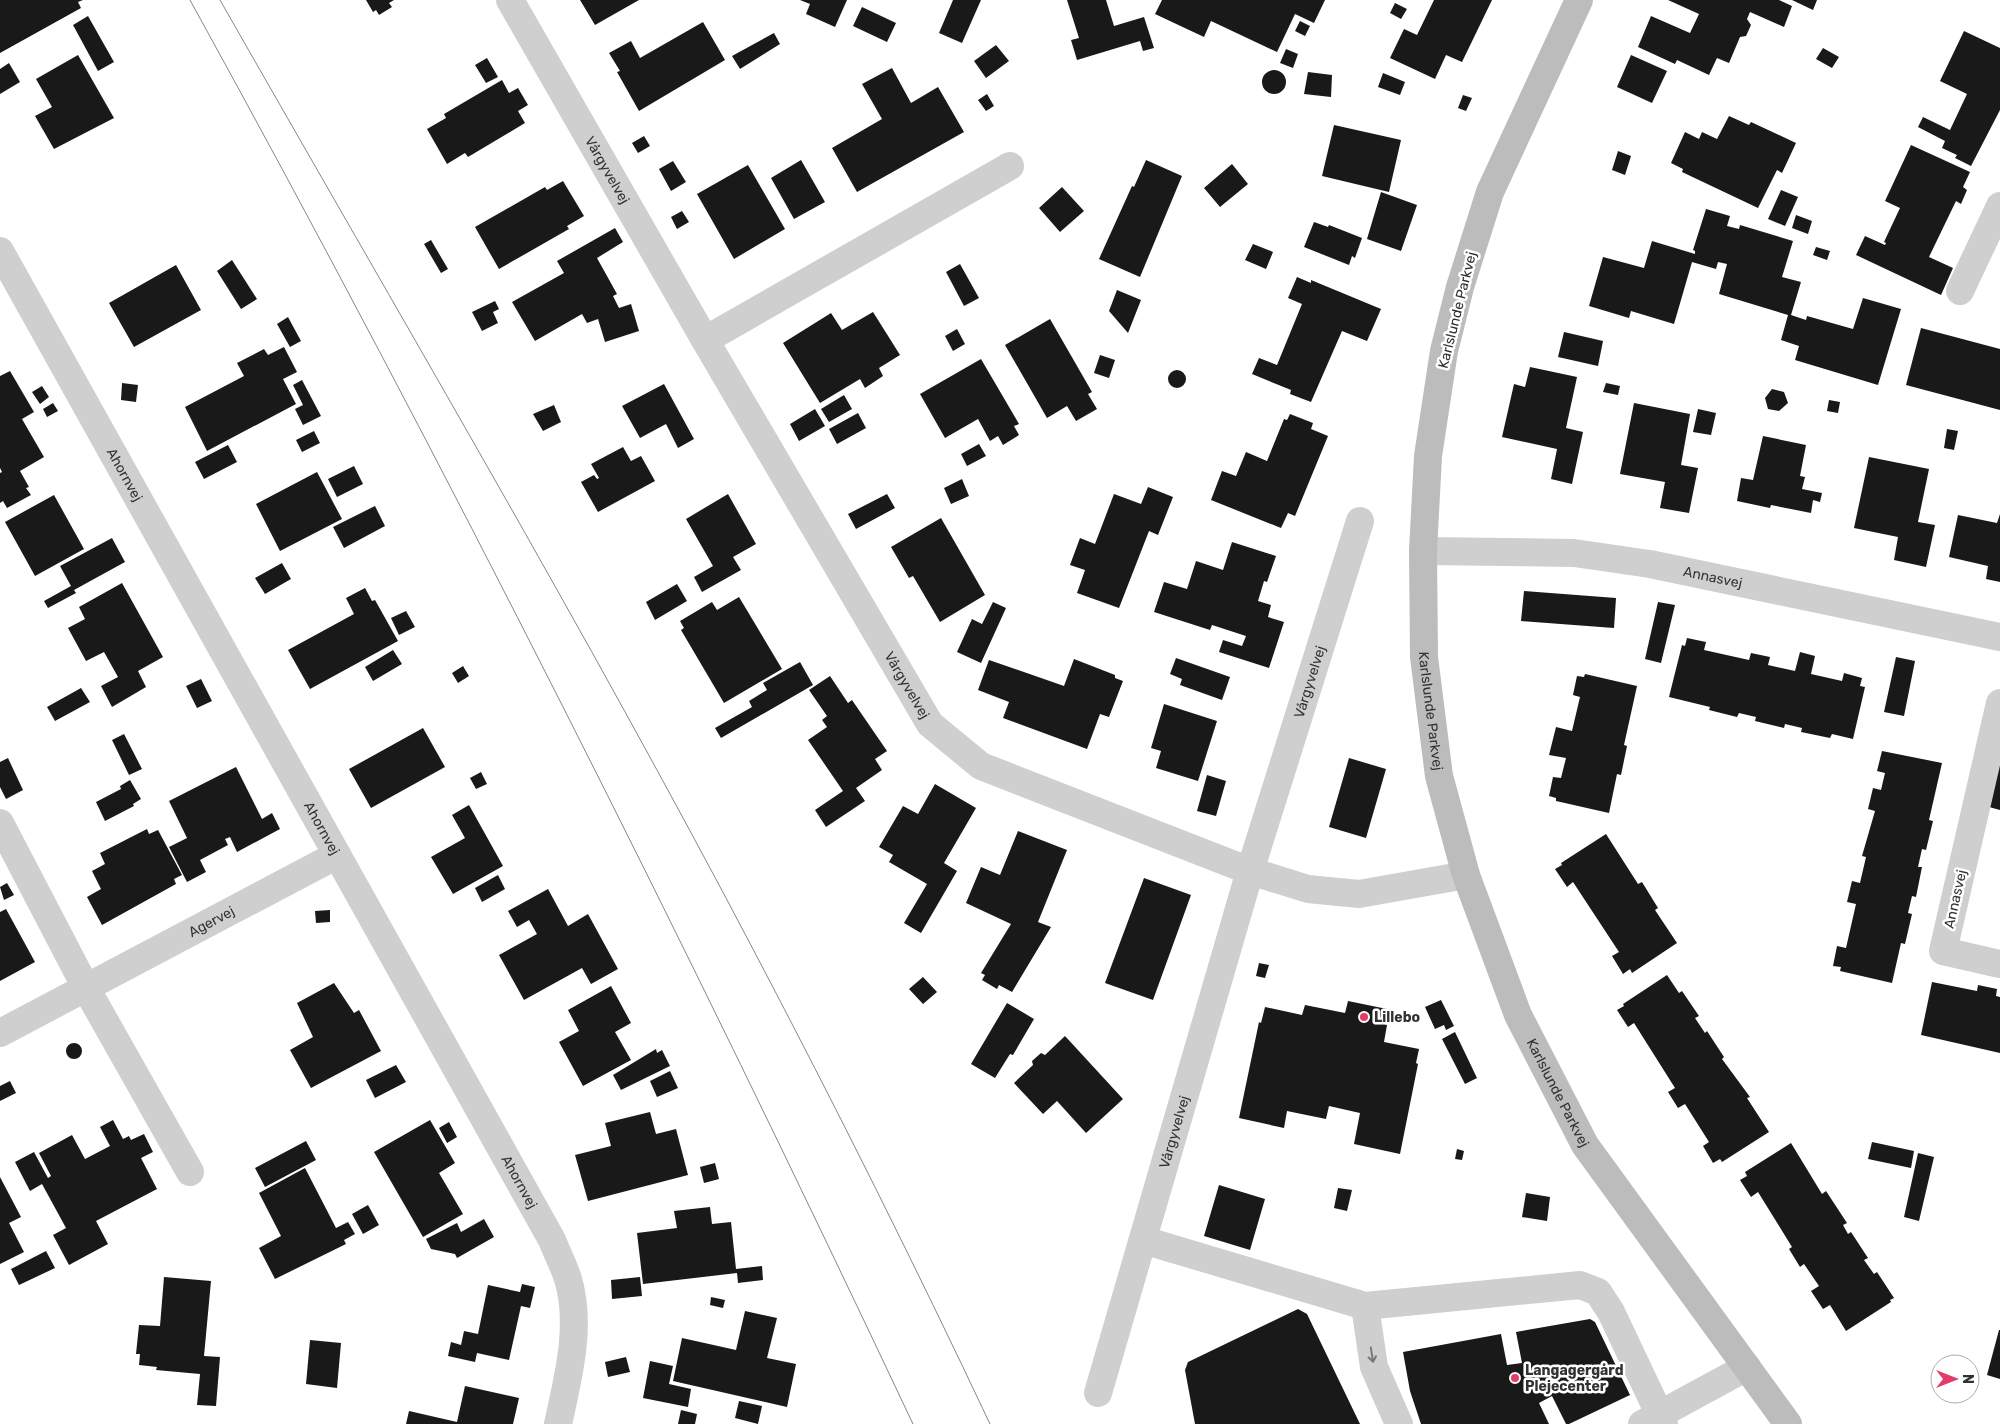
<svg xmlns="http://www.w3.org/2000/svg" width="2000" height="1424" viewBox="0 0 2000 1424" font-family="Rubik,sans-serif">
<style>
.building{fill:#191919}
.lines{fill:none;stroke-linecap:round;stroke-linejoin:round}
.street{stroke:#cfcfcf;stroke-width:28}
.secondary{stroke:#bcbcbc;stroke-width:28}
.tram{stroke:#878787;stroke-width:1}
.oneway{stroke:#797979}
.poi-dot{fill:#e03d68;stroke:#fff;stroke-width:2}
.labels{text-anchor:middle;stroke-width:5;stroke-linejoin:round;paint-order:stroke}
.street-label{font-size:14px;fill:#323232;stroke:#fff}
.poi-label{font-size:14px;font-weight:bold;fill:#323232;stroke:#fff;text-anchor:start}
</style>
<rect width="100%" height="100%" fill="#fff"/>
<path class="building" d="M0,0H83L78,2L81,8L0,53Z
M366,0H394L389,3L392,7L379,15L376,10L373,12Z
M580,0H639L595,25Z
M800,0H847L835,27L806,14L810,4Z
M953,0H981L962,43L939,33Z
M1067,0H1106L1114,26L1144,17L1154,48L1143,51L1140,41L1077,60L1071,40L1079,38Z
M1162,0H1325L1314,23L1295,14L1277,52L1211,21L1204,37L1155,14Z
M1434,0H1492L1462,62L1446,55L1435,79L1390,58L1404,29L1417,35Z
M1668,0H1779L1792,6L1784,27L1750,12L1747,19L1751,25L1746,36L1740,37L1729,63L1717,58L1709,75L1677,60L1675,64L1638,47L1651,16L1690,33L1699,14Z
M1792,0H1817L1813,10Z
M1395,3L1407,9L1401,19L1390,13Z
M862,7L896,23L887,42L853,26Z
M88,16L114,62L98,71L73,25Z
M1300,21L1310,26L1305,36L1295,31Z
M703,22L725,60L639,111L617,72L620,71L609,53L631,41L640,58Z
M1964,31L2000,48V110L1971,166L1955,158L1957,155L1942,148L1945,141L1918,127L1923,117L1950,130L1967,94L1940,81Z
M774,33L780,44L740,69L732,56Z
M996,45L1009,61L986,78L974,61Z
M1823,48L1839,57L1832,68L1816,59Z
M1286,49L1298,54L1293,68L1280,63Z
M78,55L114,118L54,149L35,116L52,107L36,79Z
M1631,55L1667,71L1652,103L1617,87Z
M487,58L498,77L486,83L475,65Z
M9,63L20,82L0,94V69Z
M892,68L911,103L938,87L964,132L857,192L832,148L882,119L862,84Z
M1262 82a12 12 0 1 1 24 0a12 12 0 1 1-24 0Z
M1308,72L1332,75L1331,97L1304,94Z
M1383,73L1405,82L1400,95L1378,87Z
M502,80L509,93L518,88L528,105L518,111L525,123L468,157L465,153L447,164L427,129L446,118L444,114Z
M987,94L994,106L986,111L978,100Z
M1463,95L1472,98L1466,111L1458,108Z
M1729,116L1749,125L1751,122L1796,143L1782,173L1777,170L1758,208L1682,172L1683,169L1671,163L1685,132L1699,139L1702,132L1717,139Z
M1334,125L1401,140L1389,192L1322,176Z
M644,136L650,146L638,153L632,143Z
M1911,145L1970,172L1963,187L1967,190L1961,204L1956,201L1929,257L1953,268L1941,295L1856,255L1865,236L1885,245L1886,243L1884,242L1900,208L1885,201Z
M1618,151L1631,156L1625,175L1612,170Z
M801,160L825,202L794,219L771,178Z
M1146,160L1182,176L1140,277L1099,259L1132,186L1134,187Z
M673,161L686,182L671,191L659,169Z
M1232,164L1248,184L1220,207L1204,188Z
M748,165L785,229L734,259L697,194Z
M563,181L584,216L567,226L569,229L499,269L475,227L545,187L547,190Z
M1062,187L1084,211L1060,232L1039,208Z
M1781,190L1798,197L1785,226L1768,219Z
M1381,192L1417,205L1401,251L1367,239Z
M1706,209L1730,216L1727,226L1739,229L1740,225L1793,241L1782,277L1801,282L1791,315L1806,320L1807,316L1853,329L1863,298L1901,309L1878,385L1795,360L1799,346L1781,340L1788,315L1719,294L1727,264L1718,262L1716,269L1692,262L1674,324L1631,311L1629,318L1589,306L1603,257L1644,268L1652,241L1695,254V251L1693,250Z
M682,211L689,222L677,229L671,217Z
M1796,215L1812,221L1808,234L1792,228Z
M1314,222L1328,227L1329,225L1362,238L1355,258L1352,256L1349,265L1304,247Z
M615,228L623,242L597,258L617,294L613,296L619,308L631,304L639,331L605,342L598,319L587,323L582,314L535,341L512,302L564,273L557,261Z
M431,240L448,269L441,273L424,244Z
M1253,244L1273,252L1266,269L1245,260Z
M1816,247L1830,251L1827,260L1813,255Z
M232,260L257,299L241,309L217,271Z
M960,264L979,298L964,306L946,272Z
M176,265L201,310L134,347L109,303Z
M1297,277L1311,283V280L1381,309L1367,341L1342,331L1311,402L1290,394L1291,390L1252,374L1259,358L1277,365L1302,304L1288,298Z
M1117,290L1141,300L1128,333L1109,311Z
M495,301L499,309L493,312L498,323L482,331L472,312Z
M873,312L900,355L879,368L883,376L865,388L860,379L820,403L783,343L831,313L842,330Z
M288,317L301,341L290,347L277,324Z
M1050,319L1092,392L1088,394L1097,409L1076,421L1067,406L1047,418L1005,345Z
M1921,328L2000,349V410L1906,385Z
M957,329L965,344L953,351L945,336Z
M1564,332L1603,341L1598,366L1558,357Z
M284,347L297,372L283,379L296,404L207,451L185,407L244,376L237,363L264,349L268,355Z
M1100,355L1115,360L1109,378L1094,373Z
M981,359L1019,424L1014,426L1019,435L1003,445L998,436L990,441L978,419L945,438L920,394Z
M1530,367L1577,377L1566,428L1583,432L1572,484L1551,479L1557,449L1502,437L1514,384L1525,387Z
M1168 379a9 9 0 1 1 18 0a9 9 0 1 1-18 0Z
M10,371L34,412L22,419L44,457L20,471L29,487L26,488L31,495L7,508L3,501L0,503V473L2,472L0,468V376Z
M302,380L321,416L303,425L295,409L303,405L293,385Z
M122,383L138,385L136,402L121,400Z
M1606,383L1620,386L1618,395L1603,392Z
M664,384L694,439L678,448L666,424L640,438L622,406Z
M42,386L49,397L40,404L32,392Z
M1772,389L1784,392L1788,403L1779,411L1768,409L1765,398Z
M844,395L852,409L829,422L821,409Z
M1829,400L1840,402L1838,413L1827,411Z
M53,403L58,411L47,417L43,409Z
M1634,403L1690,414L1681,465L1698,468L1689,513L1660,508L1665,482L1620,474Z
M554,405L561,422L543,431L533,414Z
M815,409L825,426L799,441L790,424Z
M1698,409L1716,413L1711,435L1693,432Z
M858,413L866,428L837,444L829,429Z
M1290,414L1313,423L1311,429L1328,436L1295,516L1288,513L1281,528L1211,500L1222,471L1236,476L1246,452L1267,461L1284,419L1287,420Z
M1947,429L1958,431L1954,450L1944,448Z
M314,431L320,443L302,452L296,440Z
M1763,436L1806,445L1800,476L1805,477L1802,489L1822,493L1820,502L1813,500L1811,513L1771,505L1770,508L1737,501L1741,478L1753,480Z
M979,444L986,456L967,466L961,454Z
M228,445L237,462L204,479L195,462Z
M623,447L631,461L641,456L655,481L598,512L581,482L594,475L597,479L599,478L591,464Z
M1869,457L1929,469L1918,522L1935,525L1926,567L1894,560L1898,537L1854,528Z
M354,466L363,484L337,497L328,479Z
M317,472L342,519L280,551L256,504Z
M962,479L969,496L951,504L944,488Z
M1148,487L1173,497L1158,535L1149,531L1119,608L1077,593L1085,570L1070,565L1080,538L1095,544L1114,494L1141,504Z
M728,494L756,544L733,557L741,570L702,592L694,577L713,566L686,519Z
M887,494L895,508L856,529L848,514Z
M54,495L84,549L35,576L5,522Z
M375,506L385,526L344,548L333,527Z
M2000,514V582L1986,579L1988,566L1949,557L1958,515L1997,523Z
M941,518L985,595L940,622L913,576L909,578L891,547Z
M112,538L125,562L74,590L76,593L48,608L44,601L71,586L60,566Z
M1232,542L1276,556L1267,582L1264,581L1258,601L1271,605L1268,617L1284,622L1269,668L1219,652L1223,640L1242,646L1246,636L1212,625L1210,630L1154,612L1164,582L1187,589L1196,561L1223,570Z
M282,563L291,579L265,594L255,578Z
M122,583L163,657L138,671L146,687L112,707L101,686L118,677L104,652L86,661L68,628L85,619L79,607Z
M677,584L687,601L655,620L646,602Z
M365,588L372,601L375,600L398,641L310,689L288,650L354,614L346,598Z
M1524,591L1616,598L1614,628L1521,621Z
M739,597L782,669L724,703L681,630L684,628L680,621L712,602L717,610Z
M993,602L1006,608L981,663L957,652L972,619L982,624Z
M1658,602L1675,605L1661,663L1645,659Z
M406,611L415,627L399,635L391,618Z
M1687,638L1706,642L1704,650L1749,660L1751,653L1770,657L1768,665L1795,671L1800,652L1815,656L1811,674L1842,681L1844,673L1862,678L1860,686L1865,687L1853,739L1832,734L1830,738L1801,732L1802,728L1785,724L1784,728L1755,721L1756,717L1739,713L1737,717L1709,710L1710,707L1669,697L1682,645L1685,646Z
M393,650L402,664L373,681L365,667Z
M1896,657L1915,661L1904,716L1884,712Z
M1176,658L1230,677L1222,700L1180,685L1182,679L1170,674Z
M1074,659L1115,675V678L1123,681L1109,717L1100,714L1087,749L1003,718L1009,702L978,690L989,660L1064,686Z
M800,662L813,685L721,738L715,728L752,707L749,701L767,690L763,683Z
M463,666L469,676L458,683L452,673Z
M1585,674L1637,686L1624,745L1627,746L1621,775L1617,774L1609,813L1556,801V798L1549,796L1553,777L1561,778L1566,758L1549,755L1556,727L1572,731L1580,697L1573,695L1577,676L1584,677Z
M830,676L848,703L852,700L887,751L875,759L882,770L856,788L865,801L826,827L815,810L843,791L808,740L827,727L822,720L827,716L809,690Z
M201,679L212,701L197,708L186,686Z
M81,688L90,702L55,721L47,707Z
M1164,704L1217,721L1198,781L1156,768L1161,751L1151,748Z
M423,728L445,767L371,808L349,769Z
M124,734L142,769L129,775L112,740Z
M1882,751L1942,763L1929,820L1933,821L1926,850L1922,849L1918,867H1922L1916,897L1912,896L1908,913L1912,914L1905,944L1901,943L1892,983L1840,971L1841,967L1833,966L1837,946L1846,948L1856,904L1847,902L1852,881L1860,883L1866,857L1862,856L1875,811L1868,809L1873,788L1881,790L1885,773L1877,771Z
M8,758L23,790L6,799L0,787V762Z
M1349,758L1386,769L1366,838L1329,827Z
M2000,762V810L1989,807Z
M236,767L262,819L272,813L280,829L237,852L230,837L225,839L228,845L200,860L206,872L187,882L169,847L187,838L169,801Z
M481,772L487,784L476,789L470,778Z
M1207,775L1226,781L1216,816L1197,811Z
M130,780L141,799L133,804L134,806L105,821L96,802L121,789L120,786Z
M935,784L976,808L944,863L957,871L921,933L904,923L927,884L889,862L893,855L879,847L903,806L918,814Z
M469,805L503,866L453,894L431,857L465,838L452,815Z
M147,829L149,834L158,830L182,875L174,879L176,884L102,925L87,897L101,889L92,871L105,864L100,853Z
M1018,831L1067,850L1038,922L1051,927L1012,992L999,985L997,989L982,980L985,975L981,973L1011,924L966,903L981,867L1000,875Z
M1606,834L1638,884L1642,882L1658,908L1655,910L1677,943L1632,973L1630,969L1623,974L1612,956L1619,952L1573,882L1567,887L1555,869L1562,865L1561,863Z
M498,875L505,889L482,902L475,888Z
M1144,878L1191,895L1153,1000L1105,983Z
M7,883L14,895L4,900L0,887Z
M548,889L568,926L588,914L618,969L591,984L582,968L524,1000L499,955L537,934L529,920L517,927L508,911Z
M6,909L35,962L0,981V912Z
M330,910V922L316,923L315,911Z
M1259,963L1269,965L1265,978L1256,976Z
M1667,975L1679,993L1682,991L1699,1016L1695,1018L1705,1033L1707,1031L1724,1057L1722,1059L1750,1097L1747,1098L1769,1132L1722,1162L1720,1159L1713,1163L1703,1146L1709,1142L1685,1104L1678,1108L1668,1092L1675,1088L1634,1023L1628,1027L1617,1010L1624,1006L1623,1004Z
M923,977L937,992L923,1004L909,989Z
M1932,982L1977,991L1978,985L1997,989L1996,996L2000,997V1053L1921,1035Z
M334,983L354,1013L359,1010L381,1051L311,1088L290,1050L313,1037L297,1003Z
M611,986L631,1023L615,1032L631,1060L583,1086L559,1042L579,1031L568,1010Z
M1441,1000L1454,1026L1446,1030L1444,1025L1435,1029L1425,1007Z
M1348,1001L1387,1009L1384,1024L1387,1025L1384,1042L1419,1049L1416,1063L1418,1064L1400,1154L1354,1144L1360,1113L1329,1106L1326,1119L1287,1111L1284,1128L1239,1118L1259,1022L1261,1023L1265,1007L1302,1015L1305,1005L1345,1013Z
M1007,1003L1034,1019L1013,1055L1010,1054L995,1078L971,1064Z
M1455,1032L1477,1078L1465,1084L1442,1039Z
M1065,1036L1123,1099L1086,1133L1057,1101L1043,1114L1014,1083L1033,1065L1032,1061L1041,1053L1045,1055Z
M66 1051a8 8 0 1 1 16 0a8 8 0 1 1-16 0Z
M656,1049L657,1053L662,1050L670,1066L621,1090L613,1075Z
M396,1065L406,1082L375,1098L366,1080Z
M670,1071L678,1088L657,1097L650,1081Z
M10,1081L16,1093L0,1101V1086Z
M650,1112L656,1134L676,1129L688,1175L588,1201L575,1155L611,1146L605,1123Z
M113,1120L123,1139L129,1136L131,1140L144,1134L153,1152L141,1158L157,1189L96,1221L108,1244L69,1265L53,1235L66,1228L42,1184L30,1191L15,1162L34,1152L48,1178L51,1176L39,1153L72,1135L85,1159L110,1146L100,1127Z
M430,1120L455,1163L439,1173L463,1214L423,1237L374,1152Z
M449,1122L457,1137L447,1143L439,1128Z
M306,1141L316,1160L265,1187L255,1168Z
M1872,1142L1914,1151L1911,1168L1868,1159Z
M1791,1143L1822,1194L1826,1191L1847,1223L1843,1225L1848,1234L1851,1232L1868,1258L1864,1260L1874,1274L1877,1272L1894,1298L1890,1300L1891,1302L1846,1331L1830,1305L1823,1309L1811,1291L1819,1286L1804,1264L1800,1267L1789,1249L1792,1247L1758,1192L1751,1197L1740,1180L1747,1176L1745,1172Z
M1457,1149L1464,1151L1462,1160L1455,1159Z
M1918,1153L1934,1157L1919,1221L1904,1217Z
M715,1163L719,1179L704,1183L700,1167Z
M305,1168L336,1228L348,1222L355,1234L344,1240L346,1244L275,1279L259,1248L281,1236L259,1193Z
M0,1177L21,1217L9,1223L24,1252L0,1264Z
M1219,1185L1265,1199L1250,1250L1204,1236Z
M1338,1188L1352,1190L1347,1211L1334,1208Z
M1526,1193L1550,1197L1547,1221L1522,1217Z
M368,1205L379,1225L363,1234L352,1214Z
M710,1207L712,1224L731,1222L736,1269L762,1266L763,1280L738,1283L737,1273L643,1284L637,1233L677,1228L674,1211Z
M484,1219L494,1237L457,1258L455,1254L431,1249L426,1239L457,1223L461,1232Z
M46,1251L55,1268L19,1285L11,1269Z
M164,1277L211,1281L204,1356L220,1357L216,1406L197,1405L200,1374L156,1370L157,1367L139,1365L140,1354H136L139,1325L160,1326Z
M640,1277L642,1296L612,1299L611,1280Z
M522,1284L535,1287L530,1308L521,1306L509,1360L477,1353L475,1362L448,1356L451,1342L461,1345L464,1331L478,1334L488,1285L520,1292Z
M711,1297L725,1300L723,1308L710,1305Z
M1298,1309L1307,1314L1360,1424H1195L1185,1370L1188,1362Z
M745,1311L777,1318L767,1358L796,1364L787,1407L673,1381L682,1338L736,1350Z
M1590,1319L1595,1322L1630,1395L1569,1424H1566L1552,1396L1539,1403L1549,1424H1421L1410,1391L1403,1352L1501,1334L1507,1365L1522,1363L1516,1332Z
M1999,1330H2000V1379L1987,1375Z
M310,1340L341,1343L337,1388L306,1384Z
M626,1357L630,1372L608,1377L605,1362Z
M650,1361L673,1366L669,1384L691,1389L688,1407L643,1398Z
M465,1386L519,1398L513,1424H406L409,1411L457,1422Z
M739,1401L762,1406L758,1424L735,1418Z
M681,1410L697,1414L695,1424H678Z"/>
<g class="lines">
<g class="street">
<path id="s1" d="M510,0L705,340L930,724L981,766L1250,871L1308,889L1359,894L1466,875"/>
<path id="s2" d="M0,251L552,1240C557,1253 564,1266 568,1279C582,1326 568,1378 558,1424"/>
<path d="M1960,291L2000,206"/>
<path d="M705,340L1010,166"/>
<path id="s3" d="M1423,551L1574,553L1650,564L2000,637"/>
<path d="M2000,703L1943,951L2000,964"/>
<path d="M0,823L86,988L190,1172"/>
<path id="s4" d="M0,1033L337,855"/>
<path d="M1143,1240L1365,1306L1580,1285L1598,1292L1611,1312L1664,1424"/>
<path d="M1365,1306L1374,1367L1399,1424"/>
<path id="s5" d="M1098,1393L1250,871L1360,521"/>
<path d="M1642,1424L1747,1367"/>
</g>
<path class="secondary" id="s6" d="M1579,0L1490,192L1460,287L1444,351L1428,456L1423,551L1424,657L1439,776L1466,875L1518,1015L1585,1145L1788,1424"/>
<path class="tram" d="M190,0C447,466 686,943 913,1424
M220,0C400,316 585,629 754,951C836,1107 915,1265 990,1424"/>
</g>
<defs><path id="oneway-shaft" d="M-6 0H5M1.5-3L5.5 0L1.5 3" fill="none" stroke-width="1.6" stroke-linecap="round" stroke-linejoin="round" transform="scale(1.25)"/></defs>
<use class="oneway" href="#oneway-shaft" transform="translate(1372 1355) rotate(81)"/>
<g class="poi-dot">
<circle cx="1364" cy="1017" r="5"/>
<circle cx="1515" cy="1378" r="5"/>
</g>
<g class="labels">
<g class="street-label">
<text dy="5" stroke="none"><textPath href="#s1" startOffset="196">Vårgyvelvej</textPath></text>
<text transform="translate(1457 310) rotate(-76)" y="5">Karlslunde Parkvej</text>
<text dy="5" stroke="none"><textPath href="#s2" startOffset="256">Ahornvej</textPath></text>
<text dy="5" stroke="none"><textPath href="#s3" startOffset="292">Annasvej</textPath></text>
<text dy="5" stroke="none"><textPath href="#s5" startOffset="742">Vårgyvelvej</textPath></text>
<text dy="5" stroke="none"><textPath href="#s1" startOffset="792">Vårgyvelvej</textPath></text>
<text dy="5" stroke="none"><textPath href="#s6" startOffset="739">Karlslunde Parkvej</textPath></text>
<text dy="5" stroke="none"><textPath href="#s2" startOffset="661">Ahornvej</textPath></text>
<text transform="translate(1955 899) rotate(-77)" y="5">Annasvej</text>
<text dy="5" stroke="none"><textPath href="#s4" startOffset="239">Agervej</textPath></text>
<text dy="5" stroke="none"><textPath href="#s6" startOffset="1144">Karlslunde Parkvej</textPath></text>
<text dy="5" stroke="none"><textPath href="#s5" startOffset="272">Vårgyvelvej</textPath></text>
<text dy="5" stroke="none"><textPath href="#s2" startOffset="1066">Ahornvej</textPath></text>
</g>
<g class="poi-label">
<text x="1374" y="1022">Lillebo</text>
<text x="1525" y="1375">Langagergård<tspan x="1525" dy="16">Plejecenter</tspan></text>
</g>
</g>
<g transform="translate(1955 1379) rotate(90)"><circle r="24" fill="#ffffff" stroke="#adadad"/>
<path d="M0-4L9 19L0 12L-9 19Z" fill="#e03d68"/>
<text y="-8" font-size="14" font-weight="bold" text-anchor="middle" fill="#323232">N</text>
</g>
</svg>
